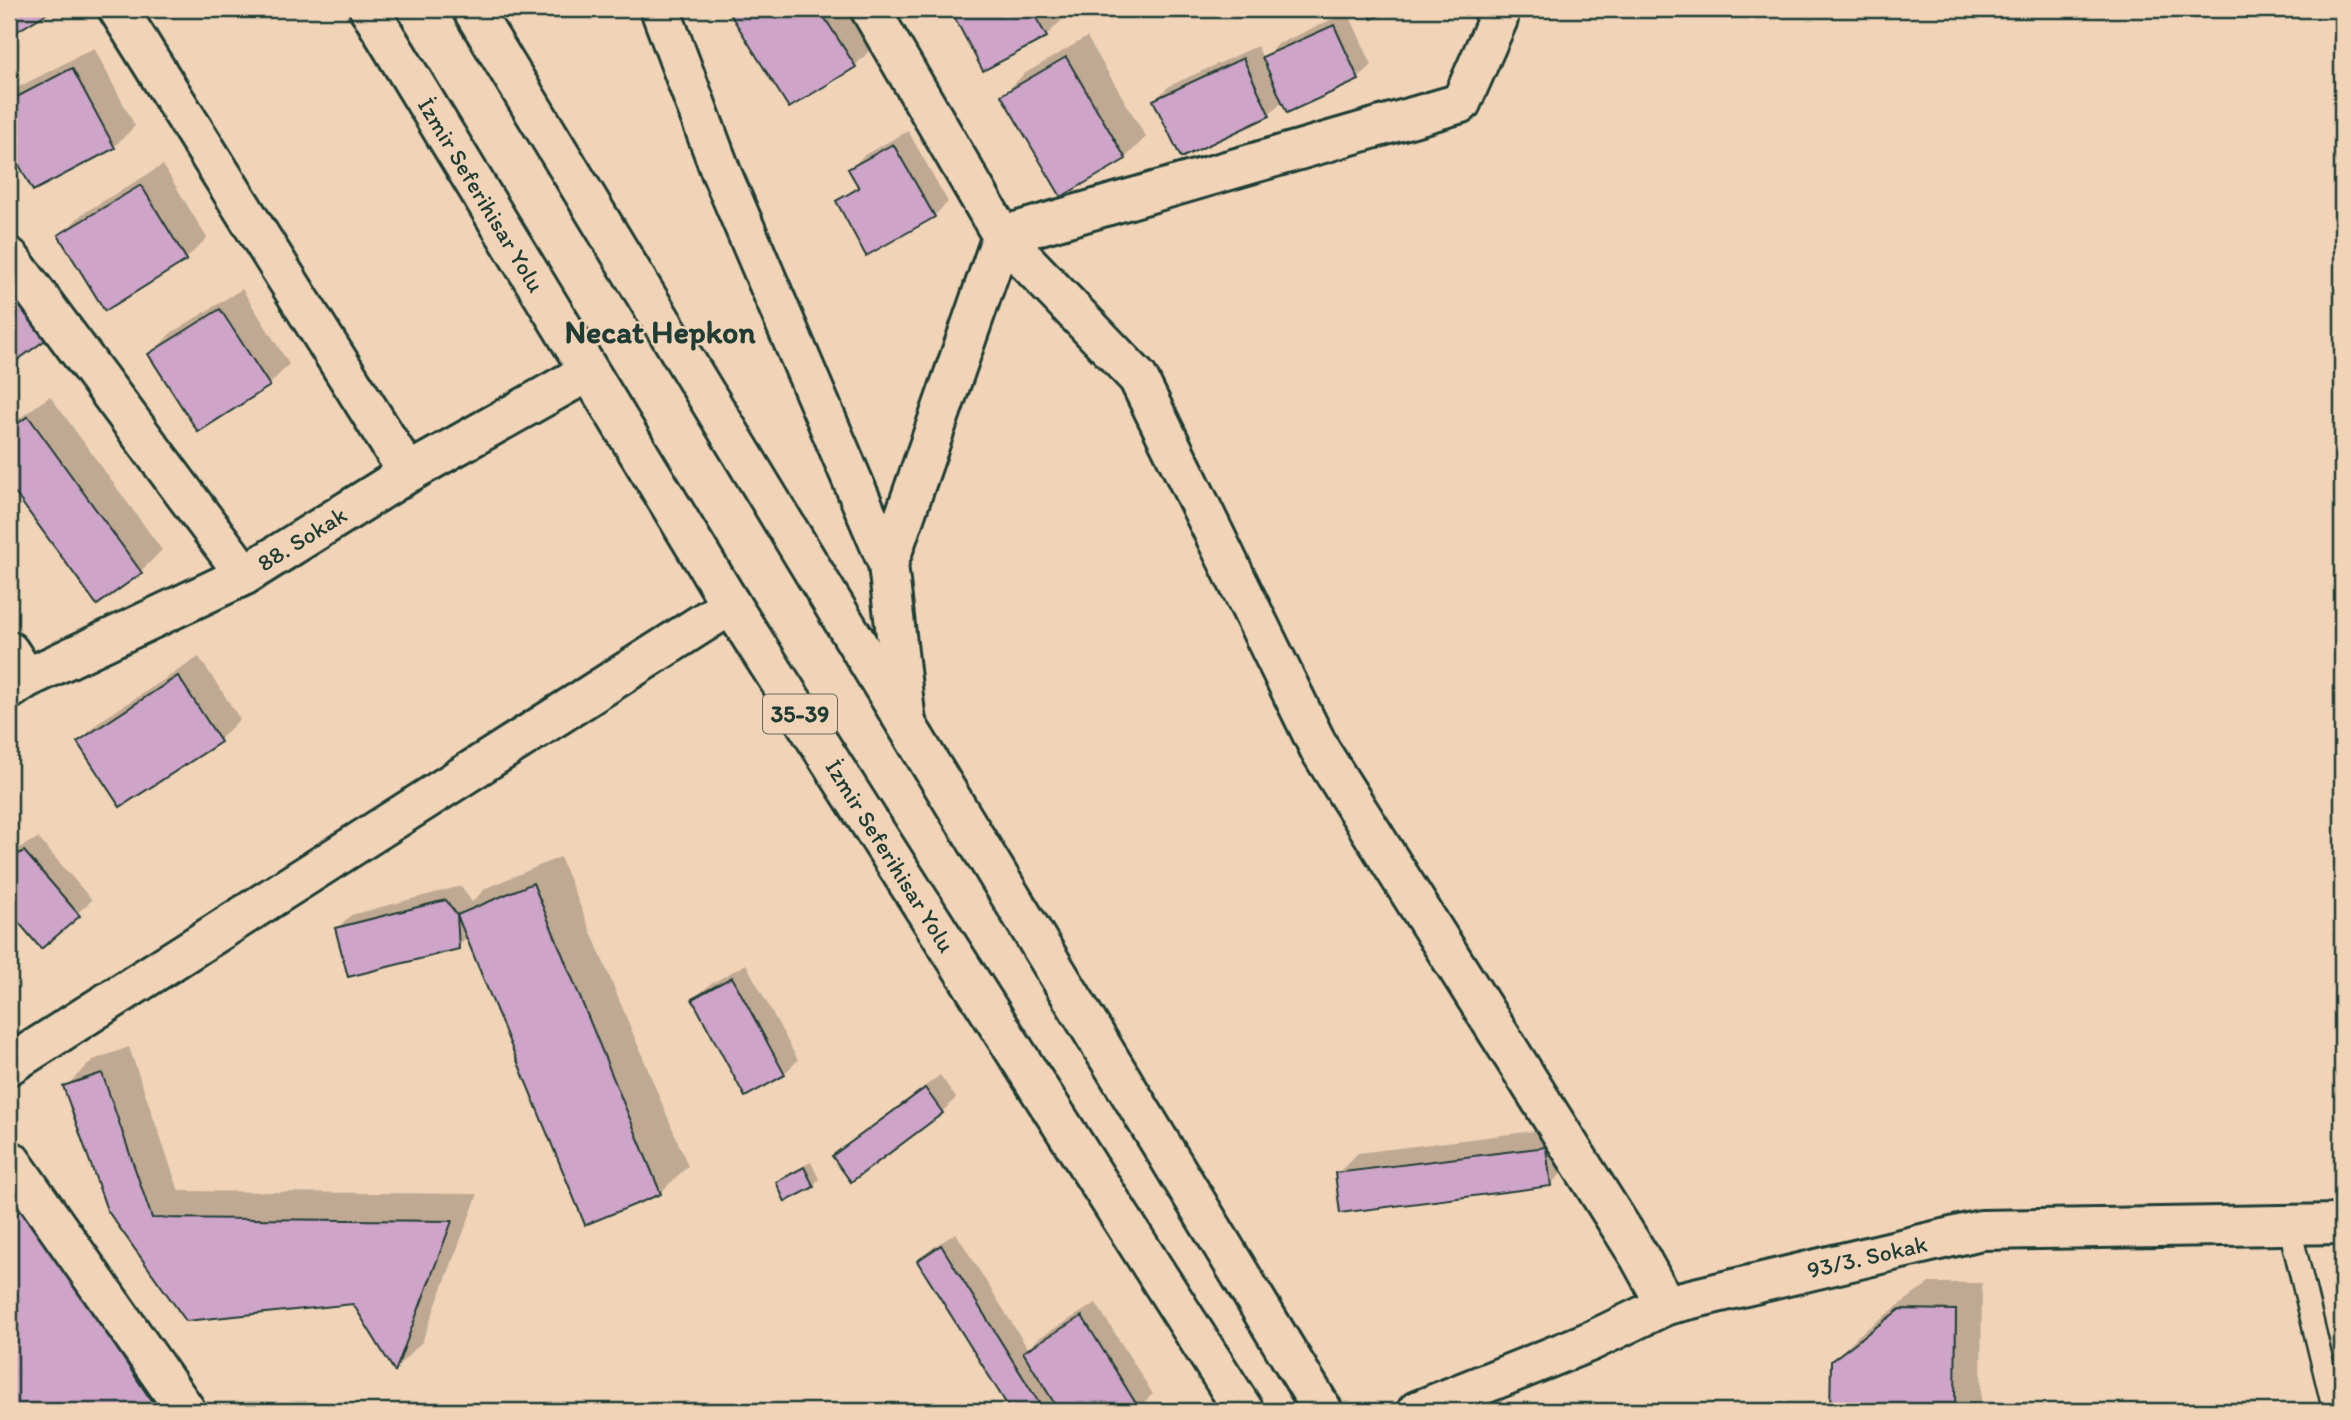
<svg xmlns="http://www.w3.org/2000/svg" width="2351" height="1420" viewBox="0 0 2351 1420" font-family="Itim,sans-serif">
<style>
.shadow{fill:#0003}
.building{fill:#cea4c9;stroke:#1f3d34;stroke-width:2}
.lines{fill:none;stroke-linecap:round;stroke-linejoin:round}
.lane-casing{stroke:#1f3d34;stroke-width:26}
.street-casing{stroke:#1f3d34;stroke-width:44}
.secondary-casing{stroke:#1f3d34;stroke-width:44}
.primary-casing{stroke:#1f3d34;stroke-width:44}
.lane{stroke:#f1d4b8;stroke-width:21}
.street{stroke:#f1d4b8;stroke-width:38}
.secondary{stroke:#f1d4b8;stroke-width:38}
.primary{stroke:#f1d4b8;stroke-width:38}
.labels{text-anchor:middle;stroke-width:5;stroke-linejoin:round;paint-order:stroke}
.shield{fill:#f1d4b8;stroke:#5e6a5c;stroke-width:2}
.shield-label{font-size:23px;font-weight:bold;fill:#1f3d34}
.street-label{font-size:24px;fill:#1f3d34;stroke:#f1d4b8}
.district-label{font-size:32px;font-weight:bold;fill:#1f3d34;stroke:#f1d4b8}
</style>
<rect width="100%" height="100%" fill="#f1d4b8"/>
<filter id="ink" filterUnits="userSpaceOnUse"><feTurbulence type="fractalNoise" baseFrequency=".0143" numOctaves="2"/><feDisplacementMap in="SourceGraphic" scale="14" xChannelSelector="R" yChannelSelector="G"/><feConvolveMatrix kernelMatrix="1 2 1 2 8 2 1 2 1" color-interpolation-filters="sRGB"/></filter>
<g filter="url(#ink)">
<path class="shadow" d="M729,9H853L875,45L855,66L790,106Z
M952,9H1063L1067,15L1046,36L984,69Z
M1348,12L1372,65L1358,79L1283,101L1269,115L1155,100L1169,86L1257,46L1263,58L1278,44Z
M1087,37L1146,137L1125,158L1003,95L1024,74Z
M94,48L135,126L114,147L33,189L9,142V94L13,90Z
M908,131L948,202L934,216L838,202L859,184L850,169L864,155Z
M163,165L207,238L186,259L61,235L82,214Z
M9,227L70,314L49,335L9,364Z
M242,289L289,364L269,385L151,354L171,333Z
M50,396L162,550L141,571L98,603L9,482V426Z
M199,657L240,719L219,740L79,742L100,721Z
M38,838L92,900L41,946L9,908V853Z
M560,857L688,1166L660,1193L468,937L458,947L337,929L351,915L461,886L472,902L486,888Z
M746,964L798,1060L784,1074L694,999L709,985Z
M129,1047L179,1191L478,1194L422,1342L395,1369L354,1303L187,1319L65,1087L93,1060Z
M940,1075L956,1098L942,1112L835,1157L849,1143Z
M1567,1127L1571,1164L1550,1185L1337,1174L1358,1153Z
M811,1162L819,1179L813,1186L778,1182L784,1176Z
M51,1182L203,1411H9V1210Z
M956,1233L1028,1349L1039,1338L1096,1303L1153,1394L1134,1411H1080L1074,1402L1065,1408L1067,1411H1013L920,1261L934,1247Z
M1929,1283H1982L1981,1411H1832V1361L1860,1334Z"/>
<path class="building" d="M9,9H54L9,36Z
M727,9H819L856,67L789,108Z
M950,9H1031L1047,37L983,71Z
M1366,9H1391L1372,19Z
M1334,25L1359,80L1287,113L1262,57Z
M1066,57L1126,159L1061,197L1001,95Z
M1243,58L1270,116L1181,158L1153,100Z
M72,68L115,148L33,191L9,146V101Z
M893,144L935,217L866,256L836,201L859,188L848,169Z
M141,185L187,260L105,311L58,235Z
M9,277L51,336L9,366Z
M220,309L270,386L198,432L148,354Z
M28,416L142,573L97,605L9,485V430Z
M178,676L221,742L120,807L77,742Z
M24,851L80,916L41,949L9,911V859Z
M533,883L661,1194L585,1225L457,915Z
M446,900L457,915L459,949L348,977L335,928Z
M732,977L785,1075L745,1097L692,999Z
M102,1073L152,1218L452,1221L395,1372L353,1304L186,1321L107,1210L63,1086Z
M925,1088L943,1113L851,1182L832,1156Z
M1546,1147L1551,1186L1340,1213L1335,1173Z
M804,1167L814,1187L785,1202L776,1182Z
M24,1208L158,1411H9V1218Z
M941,1245L1044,1411H1011L917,1261Z
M1900,1309L1956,1310L1955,1411H1830L1831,1361Z
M1082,1316L1140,1410L1137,1411H1078L1074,1405L1059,1411L1023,1352Z"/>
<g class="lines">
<g class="lane-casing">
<path id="lane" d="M2289,1225L2334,1411"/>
</g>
<g class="street-casing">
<path id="street" d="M118,9L408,473
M660,9L721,172L888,564
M870,9L1002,236L1138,378L1320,750L1639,1256L1666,1305
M1002,236L1461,103L1498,19L1492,9
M9,257L245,575
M9,651L27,678
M9,690L27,678L245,575L408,473L588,372
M906,723L888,564L1002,236
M9,1065L731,605
M9,1162L11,1161L186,1411"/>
</g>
<g class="secondary-casing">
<path id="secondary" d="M1417,1411L1591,1341L1666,1305L1981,1230L2342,1224"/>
</g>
<g class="primary-casing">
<path id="primary" d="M369,9L731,605L1244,1411
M472,9L1323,1411"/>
</g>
<use href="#lane" class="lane"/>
<use href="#street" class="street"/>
<use href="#secondary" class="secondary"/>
<use href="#primary" class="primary"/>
</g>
</g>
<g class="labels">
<rect class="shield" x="763" y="694.5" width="74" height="39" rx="5"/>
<g class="shield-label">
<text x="800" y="722">35-39</text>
</g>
<g class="street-label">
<text transform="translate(481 195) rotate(59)" y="8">İzmir Seferihisar Yolu</text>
<text transform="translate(302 539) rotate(-32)" y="8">88. Sokak</text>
<text transform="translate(890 856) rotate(58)" y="8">İzmir Seferihisar Yolu</text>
<text transform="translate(1867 1257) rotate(-13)" y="8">93/3. Sokak</text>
</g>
<g class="district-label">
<text x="660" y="343">Necat Hepkon</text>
</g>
</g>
<rect width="2351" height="1420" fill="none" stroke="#f1d4b8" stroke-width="35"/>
<rect x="18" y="18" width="2316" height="1385" fill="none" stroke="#1f3d34" stroke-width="2.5" filter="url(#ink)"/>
</svg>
